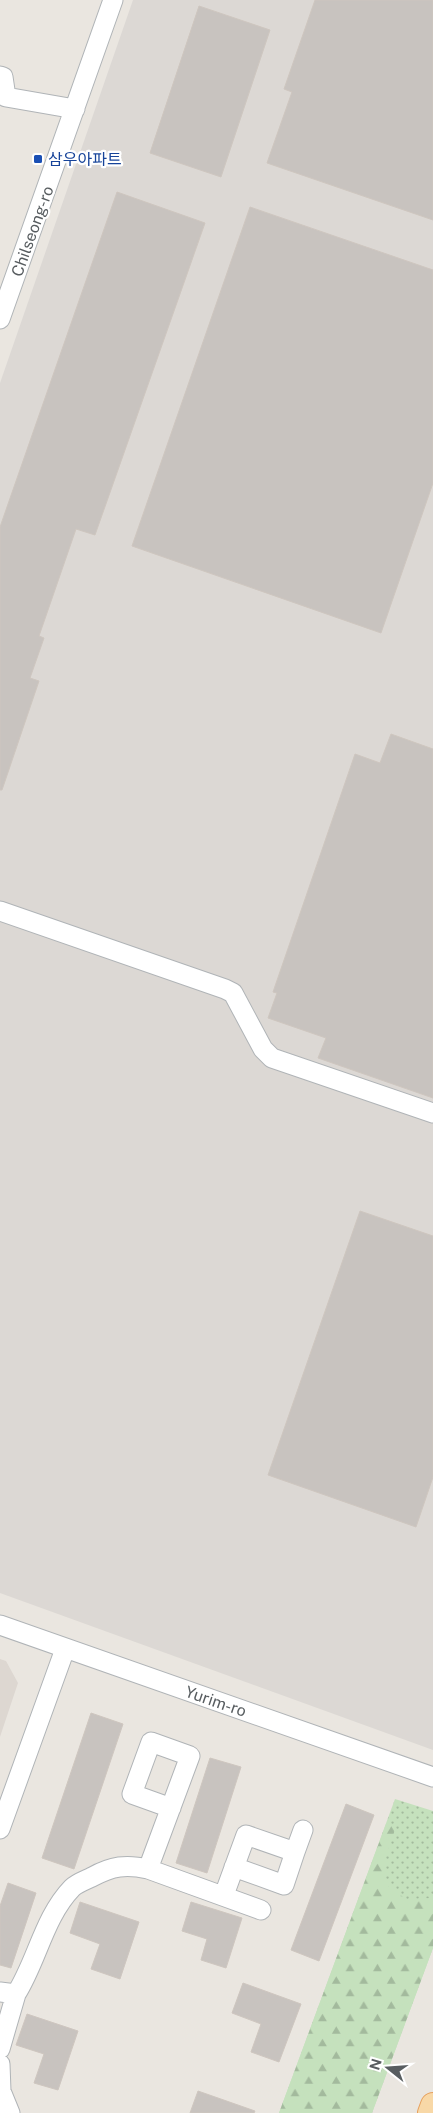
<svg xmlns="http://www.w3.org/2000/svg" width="433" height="2113" viewBox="0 0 433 2113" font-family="'Public Sans','Noto Sans KR',sans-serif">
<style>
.industrial{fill:#dcd8d4}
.education{fill:#ddd7d1}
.grass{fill:url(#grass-dots)}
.forest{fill:url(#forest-firs)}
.building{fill:#c8c3bf;stroke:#cec6bf}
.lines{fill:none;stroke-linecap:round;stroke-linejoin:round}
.minor-casing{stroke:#b0b4b7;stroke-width:21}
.major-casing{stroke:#e6a05d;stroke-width:26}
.minor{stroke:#fff;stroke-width:19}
.major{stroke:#f8d8a7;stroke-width:24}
.transit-dot{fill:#1a4fb4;stroke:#fff;stroke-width:2}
.labels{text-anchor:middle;stroke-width:4.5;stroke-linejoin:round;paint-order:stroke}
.transit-label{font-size:16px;fill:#164399;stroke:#fff;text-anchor:start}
.street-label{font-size:16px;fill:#585d60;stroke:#fff}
</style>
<defs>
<pattern id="grass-dots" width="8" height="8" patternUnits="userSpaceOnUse" patternTransform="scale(1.25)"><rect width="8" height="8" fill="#c5e1bd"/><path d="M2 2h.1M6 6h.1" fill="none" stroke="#a3ba9d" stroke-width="1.8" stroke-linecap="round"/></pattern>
<pattern id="forest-firs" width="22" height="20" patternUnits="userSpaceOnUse" patternTransform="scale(1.25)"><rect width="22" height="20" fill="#c5e1bd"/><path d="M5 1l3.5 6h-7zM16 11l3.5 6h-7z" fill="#a3ba9d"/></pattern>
</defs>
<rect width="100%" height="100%" fill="#eae6e0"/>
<path class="industrial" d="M133,0H433V1750L0,1593V383Z"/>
<path class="education" d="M0,1659L6,1661L18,1683L0,1737Z"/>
<path class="grass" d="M395,1799L433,1811V1948L372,2113H279Z"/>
<path class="forest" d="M386,1824L396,1826L384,1863L385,1884L406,1899L433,1898V1948L372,2113H279Z"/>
<path class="building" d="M315,0H433V220L267,163L292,92L284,89Z
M199,6L270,30L221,177L150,153Z
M117,192L205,223L95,535L76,529L39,636L44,638L30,678L39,681L2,790H0V527Z
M250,207L433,270V483L381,633L132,546Z
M391,734L433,749V1098L318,1058L326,1038L268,1018L277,993L273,992L355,754L380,763Z
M360,1211L433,1236V1477L416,1527L268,1475Z
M91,1713L123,1724L74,1869L42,1858Z
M210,1758L241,1767L207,1873L176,1863Z
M346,1804L374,1815L319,1961L291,1950Z
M8,1883L36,1893L11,1968L0,1965V1906Z
M80,1902L139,1922L120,1979L91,1969L100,1944L70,1933Z
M191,1902L242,1918L226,1968L201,1960L207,1939L182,1931Z
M243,1983L301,2004L279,2062L251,2052L261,2024L232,2013Z
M27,2014L78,2031L58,2090L34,2083L44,2054L16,2045Z
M198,2091L255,2111L254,2113H190Z"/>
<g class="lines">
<g class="minor-casing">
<path id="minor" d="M0,76L3,77L6,97L75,109
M0,319L113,0
M0,911L225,989L233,993L263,1049L272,1058L433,1113
M0,1625L433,1777
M0,1829L65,1649
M295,1852L303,1830
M148,1869L190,1756L151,1742L132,1794L171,1808
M224,1895L246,1835L295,1852L284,1885L234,1867
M0,1992L16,1994L0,2049
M16,1994C37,1961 44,1917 72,1888C77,1883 86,1880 92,1877C112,1866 126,1864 148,1869L261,1910
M0,2064L1,2091L10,2113"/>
</g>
<g class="major-casing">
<path id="major" d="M430,2113L433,2105"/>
</g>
<use href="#minor" class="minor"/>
<use href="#major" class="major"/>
</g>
<rect class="transit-dot" x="33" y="154" width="10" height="10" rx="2.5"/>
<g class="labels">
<g class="transit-label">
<text x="48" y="165">삼우아파트</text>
</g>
<g class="street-label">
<text transform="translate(32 231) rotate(-70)" y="6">Chilseong-ro</text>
<text transform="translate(216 1701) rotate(19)" y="6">Yurim-ro</text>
</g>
</g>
<g transform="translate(388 2068) rotate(287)" stroke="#ffffff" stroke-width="4" paint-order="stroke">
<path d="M0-4L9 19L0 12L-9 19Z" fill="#585d60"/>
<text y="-8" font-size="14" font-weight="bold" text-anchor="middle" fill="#585d60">N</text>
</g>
</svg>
